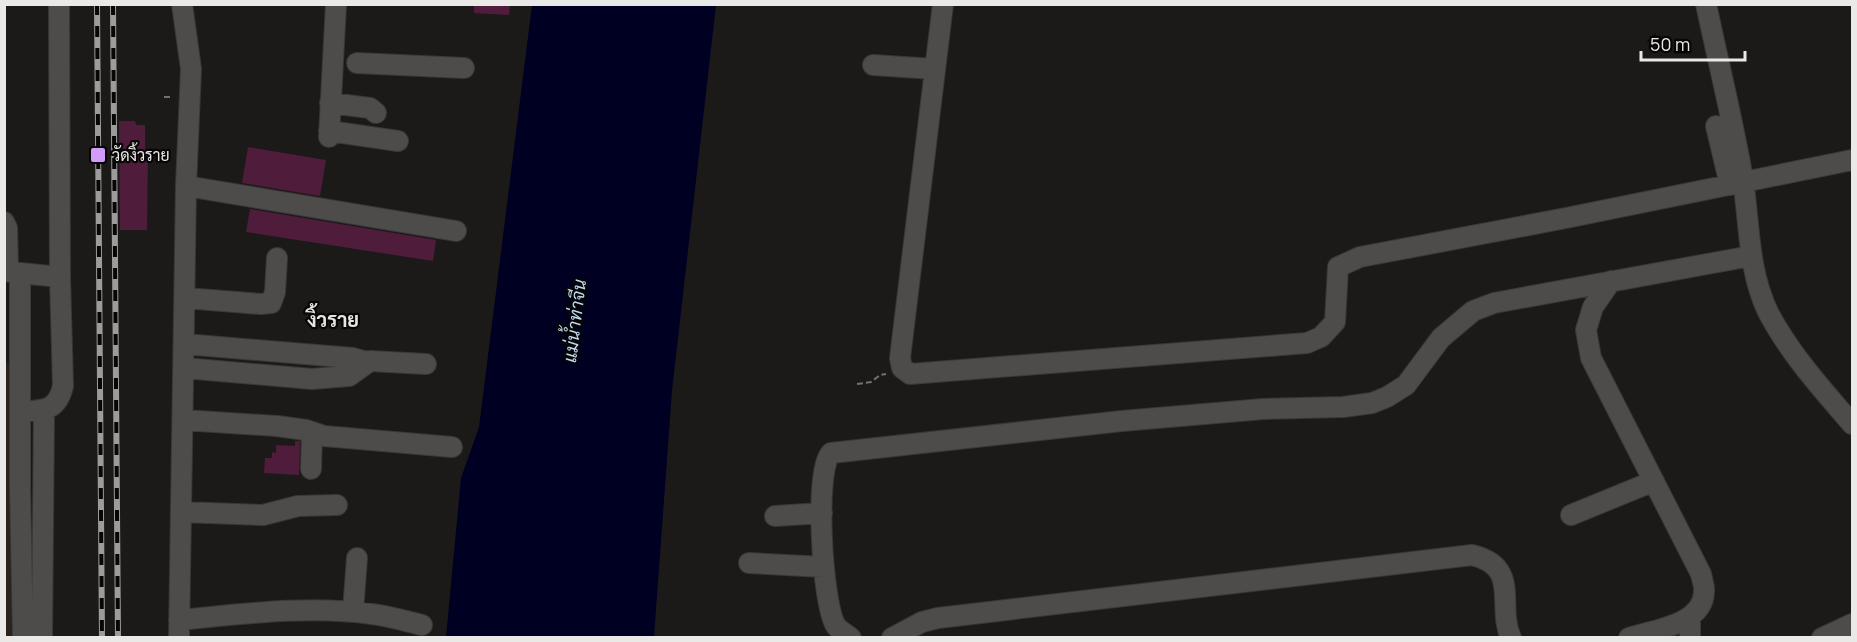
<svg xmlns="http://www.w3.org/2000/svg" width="1857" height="642" viewBox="0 0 1857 642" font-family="Manrope,Sarabun,sans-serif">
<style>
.built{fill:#29221d}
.water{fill:#000023}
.building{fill:#4f1c3b}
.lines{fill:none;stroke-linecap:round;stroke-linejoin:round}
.minor-casing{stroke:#393837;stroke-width:22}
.path{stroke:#737170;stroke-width:2;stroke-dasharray:6 3;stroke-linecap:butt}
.minor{stroke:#4e4c4a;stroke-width:20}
.rail-casing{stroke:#9e9c9b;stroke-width:6}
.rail{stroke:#060605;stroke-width:4;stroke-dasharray:11;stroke-linecap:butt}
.poi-dot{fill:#d39cfc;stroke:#060605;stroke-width:2}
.labels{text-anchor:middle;stroke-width:4.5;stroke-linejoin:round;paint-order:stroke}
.poi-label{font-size:16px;fill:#ebe9e8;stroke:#060605;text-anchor:start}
.water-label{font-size:18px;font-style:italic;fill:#bfd8f3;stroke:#060605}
.quarter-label{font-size:20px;font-weight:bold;fill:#e6e4e1;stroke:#060605}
</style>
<rect width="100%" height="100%" fill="#1c1a19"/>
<path class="built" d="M4,363H15L16,637L5,638Z"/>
<path class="water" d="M532,5H716L672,391L654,637H446L461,478L479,427Z"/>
<path class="building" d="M474,4H510L509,15L474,13Z
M119,121H135L136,125H145V153H148L147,230H120Z
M248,147L326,160L320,196L242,183Z
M250,209L436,240L433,261L246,232Z
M295,441H300L299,475L264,473L265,458H272V452L276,453V445L295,446Z"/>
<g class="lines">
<g class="minor-casing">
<path id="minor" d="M943,4L900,358L902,368L910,374L1307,343L1321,337L1335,322L1338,267L1360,257L1566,218L1852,160
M1706,4C1718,61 1732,117 1742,174C1750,221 1747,268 1768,312C1790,354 1822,389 1852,424
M357,63L464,68
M873,65L934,69
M330,103L370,108L376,113
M1716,126L1730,185
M329,131L398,141
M329,137L336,4
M186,186L456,231
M4,222L7,228L8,271
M4,271L20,273V488L23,638
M20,273L60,277
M1611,281L1593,307L1586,330L1591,358L1701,574C1702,580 1705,587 1704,592C1703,625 1653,630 1629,638
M185,298L261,304L271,303L275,292L277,258
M184,344L353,358L367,362
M184,368L312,379L349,376L370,361L426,364
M20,412C43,410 57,412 63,386L60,277L59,4
M183,420L277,426L306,430L324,436L452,447
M311,469L312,433
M181,512L263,515L298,506L337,505
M1571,515L1654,481
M775,516L822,513
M749,563L824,567
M353,611L357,558
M1690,619V638
M179,620C242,614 309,605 372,614C389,616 405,621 422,625
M42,638L44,410
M179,638L186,186L191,69L182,4
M851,638C846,634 839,630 836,626C822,605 814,469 831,453L1122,421L1263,409L1343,407L1372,403L1387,397L1406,385L1441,338L1473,311L1494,303L1751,256
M892,638L922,622L938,618L1472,555C1522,567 1496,606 1511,638
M1822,638L1852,624"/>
</g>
<path class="path" d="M164,97H172
M857,384L871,382L880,375L886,374"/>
<use href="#minor" class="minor"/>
<g class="rail-casing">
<path id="rail" d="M97,4L102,638
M113,4L118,638"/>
</g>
<use href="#rail" class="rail"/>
</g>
<rect class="poi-dot" x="90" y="147" width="16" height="16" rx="3"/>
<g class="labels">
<g class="poi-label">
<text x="112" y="161">วัดงิ้วราย</text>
</g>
<g class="water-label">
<text transform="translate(575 321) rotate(-83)" y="6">แม่น้ำท่าจีน</text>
</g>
<g class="quarter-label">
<text x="333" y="327">งิ้วราย</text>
</g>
</g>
<rect width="1857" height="642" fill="none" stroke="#ebe9e8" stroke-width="12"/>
<path d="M1641 51v9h104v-9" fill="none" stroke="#ebe9e8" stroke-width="3"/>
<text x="1650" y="51" font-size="18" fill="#ebe9e8" stroke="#060605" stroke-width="4.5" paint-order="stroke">50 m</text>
</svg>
